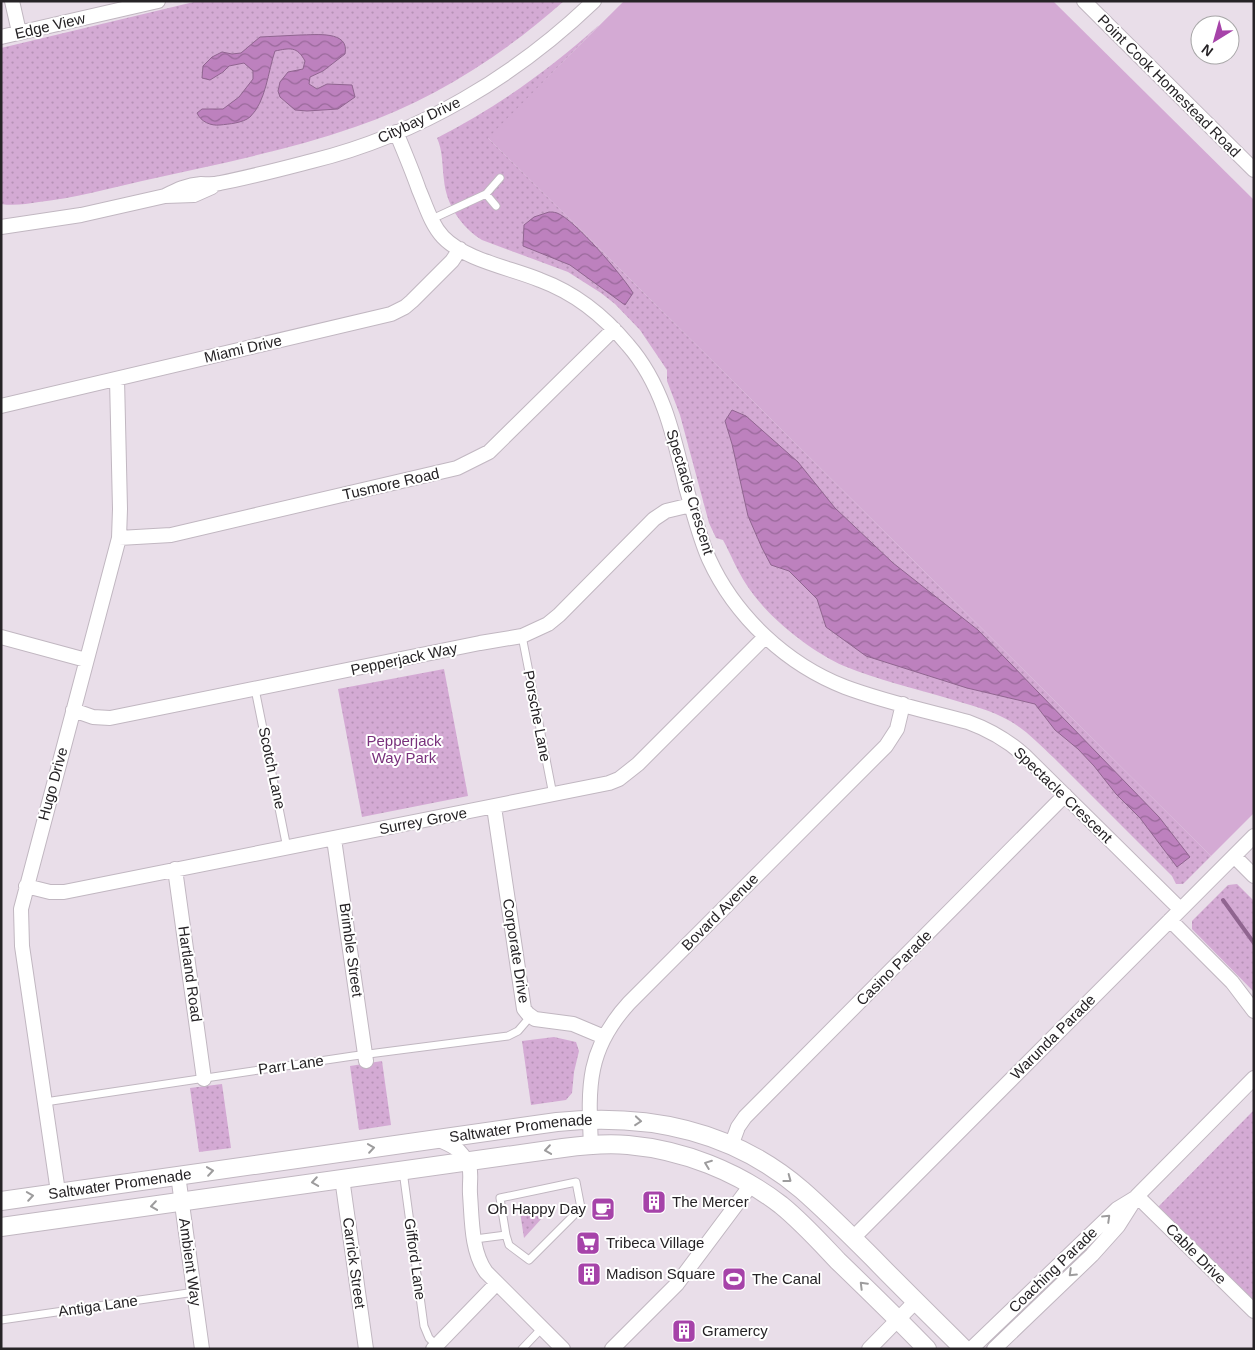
<svg xmlns="http://www.w3.org/2000/svg" width="1255" height="1350" viewBox="0 0 1255 1350" font-family="Helvetica,sans-serif">
<style>
.grass{fill:#d4aad4}
.park{fill:url(#park-dots)}
.water{fill:url(#water-waves);stroke:#906590}
.lines{fill:none;stroke-linecap:round;stroke-linejoin:round}
.stream{stroke:#906590;stroke-width:4}
.service-casing{stroke:#c1b7c1;stroke-width:9}
.minor-casing{stroke:#c1b7c1;stroke-width:16}
.tertiary-casing{stroke:#c1b7c1;stroke-width:20}
.service{stroke:#fff;stroke-width:7}
.minor{stroke:#fff;stroke-width:14}
.tertiary{stroke:#fff;stroke-width:18}
.oneway{stroke:#9d9c9d}
.labels{text-anchor:middle;stroke-width:4;stroke-linejoin:round;paint-order:stroke}
.street-label{font-size:15px;fill:#262326;stroke:#fff}
.park-label{font-size:15px;fill:#79317c;stroke:#fff}
.poi-label{font-size:15px;fill:#262326;stroke:#fff;text-anchor:start}
</style>
<defs>
<pattern id="park-dots" width="8" height="8" patternUnits="userSpaceOnUse" patternTransform="scale(1.25)"><rect width="8" height="8" fill="#d4aad4"/><path d="M2 2h.1M6 6h.1" fill="none" stroke="#b692b6" stroke-width="1.8" stroke-linecap="round"/></pattern>
<pattern id="water-waves" width="16" height="10" patternUnits="userSpaceOnUse" patternTransform="scale(1.25)"><rect width="16" height="10" fill="#bd81be"/><path d="M0 5q4-4 8 0t8 0" fill="none" stroke="#99699a"/></pattern>
</defs>
<rect width="100%" height="100%" fill="#e9dee9"/>
<path class="grass" d="M624,1H1053L1254,200V813L1211,856L487,137Z"/>
<path class="park" d="M198,1H564C502,56 433,100 355,127C286,151 213,165 142,181C108,189 74,198 39,202C26,204 14,206 1,204V48Z
M599,25L488,138L1211,856L1183,884H1176L1172,876L1054,758C1040,745 1027,731 1010,721C991,710 970,705 950,699C914,688 878,680 844,666C810,651 766,616 746,584C737,570 731,555 723,540L716,538L709,523L680,415L667,381V370L640,330L615,304L601,293L568,272L482,240C461,227 446,204 444,180C442,165 443,151 437,138C496,108 549,70 599,25Z
M444,669L468,796L362,817L338,689Z
M1237,884L1254,901V992L1192,929V921L1228,885Z
M554,1037L576,1042L579,1051L574,1072L572,1093L566,1100L531,1105L522,1041Z
M382,1061L391,1125L359,1130L350,1066Z
M222,1084L231,1148L199,1152L190,1088Z
M1254,1110V1303L1157,1208Z
M553,1206L524,1238L520,1212Z"/>
<path class="water" d="M300,35C315,35 350,30 345,54L323,71L310,77L309,84L317,89L327,84L352,85L355,97L338,109L307,111L295,110L280,97L278,91L280,82L288,72L303,69L305,61C297,46 290,48 275,51C268,71 266,102 250,117C243,123 229,124 220,125C211,126 201,122 197,113L202,109H223L239,97L253,79V71L244,63L229,66L223,72L210,80L202,78L203,66L212,57L222,52L232,54L241,53L260,37Z
M549,212C551,212 554,212 557,213C574,219 623,276 633,293L625,305L570,265L523,246L524,225L534,217Z
M732,410L746,416L798,462L835,508L893,563L978,630L1159,817L1190,857L1177,867L1140,818L1116,794L1094,766L1078,749L1055,730L1035,704L967,688L866,656L826,627L817,599L789,571L771,565L762,548L748,516L732,444L725,421Z"/>
<g class="lines">
<path class="stream" d="M1223,900L1254,943"/>
<g class="service-casing">
<path id="service" d="M486,194L496,206
M432,219L486,194L500,178
M522,636L553,795
M255,689L287,848
M45,1102L353,1056L508,1036L518,1031L530,1017
M403,1171L424,1326L429,1338L436,1345
M576,1182L581,1208L529,1260L509,1245L506,1235L500,1198Z
M475,1239L506,1235
M1,1320L195,1292
M522,1349L542,1328"/>
</g>
<g class="minor-casing">
<path id="minor" d="M12,1L19,32
M1084,1L1254,170
M1,37L158,1
M396,132C404,151 412,170 419,190C426,206 431,224 443,237C465,260 511,268 540,280C575,293 604,316 628,345C663,385 674,437 686,487C693,511 699,536 709,559C735,616 786,664 845,687C885,702 927,711 968,722C990,730 1007,740 1024,755L1180,909
M165,196C177,190 187,185 201,184C207,184 213,185 220,183C251,177 281,169 312,161C418,135 516,76 594,1
M1,227L81,215L165,196L194,195L212,187
M1,406L391,314L405,307L412,301L452,261L460,249
M119,538L171,535L457,468L489,452L614,329
M1,637L86,660
M73,710L93,717L110,718L480,643L522,636L548,624L559,615L654,519L666,511L691,505
M494,807L524,1009L528,1014L535,1019L573,1024L604,1037
M334,839L366,1061
M1234,856L1254,876
M175,869L204,1079
M26,886L50,892H64L609,783L619,779L638,764L765,637
M1170,920L1232,982L1254,1011
M435,1138C443,1142 453,1145 459,1151C475,1168 469,1174 470,1194C472,1219 471,1251 486,1272L563,1349
M591,1145C588,1085 587,1049 629,1003L886,746L897,729L903,704
M731,1146L738,1127L745,1117L1065,795
M178,1175L202,1349
M342,1178L366,1349
M58,1192L22,946L21,909L119,538L120,509L117,379
M1137,1196L1254,1311
M853,1238L1254,836
M433,1349L497,1283
M612,1349L677,1284L751,1185
M869,1349L916,1301
M971,1349L1117,1209L1135,1198
M994,1349L1092,1255L1118,1226L1137,1196L1254,1078"/>
</g>
<g class="tertiary-casing">
<g id="tertiary">
<path id="s1" d="M1,1201L557,1122C646,1113 731,1129 802,1190C826,1211 850,1235 873,1258C903,1289 934,1319 964,1349"/>
<path d="M1,1227L563,1148C585,1145 606,1143 628,1145C683,1150 737,1171 781,1205C802,1222 820,1242 838,1261C868,1290 898,1319 927,1349"/>
</g>
</g>
<use href="#service" class="service"/>
<use href="#minor" class="minor"/>
<use href="#tertiary" class="tertiary"/>
</g>
<defs><path id="oneway-chevron" d="M-2-3.5L2.5 0L-2 3.5" fill="none" stroke-width="1.6" stroke-linecap="round" stroke-linejoin="round" transform="scale(1.25)"/></defs>
<g class="oneway">
<use href="#oneway-chevron" transform="translate(638 1121) rotate(5)"/>
<use href="#oneway-chevron" transform="translate(371 1148) rotate(-8)"/>
<use href="#oneway-chevron" transform="translate(548 1150) rotate(172)"/>
<use href="#oneway-chevron" transform="translate(708 1164) rotate(-159)"/>
<use href="#oneway-chevron" transform="translate(210 1171) rotate(-8)"/>
<use href="#oneway-chevron" transform="translate(788 1179) rotate(37)"/>
<use href="#oneway-chevron" transform="translate(315 1182) rotate(171)"/>
<use href="#oneway-chevron" transform="translate(30 1196) rotate(-9)"/>
<use href="#oneway-chevron" transform="translate(154 1206) rotate(172)"/>
<use href="#oneway-chevron" transform="translate(1107 1218) rotate(-44)"/>
<use href="#oneway-chevron" transform="translate(1072 1273) rotate(136)"/>
<use href="#oneway-chevron" transform="translate(863 1285) rotate(-135)"/>
</g>
<defs>
<g id="building-square" transform="scale(1.25)"><rect x="-9" y="-9" width="18" height="18" rx="4" fill="#a643a9" stroke="#fff"/><path d="M-4-6H4V6H1V3H-1V6H-4ZM-2.5-4.3h1.7v1.8h-1.7ZM.8-4.3h1.7v1.8H.8ZM-2.5-1h1.7V.8h-1.7ZM.8-1h1.7V.8H.8Z" fill="#fff"/></g>
<g id="cafe-square" transform="scale(1.25)"><rect x="-9" y="-9" width="18" height="18" rx="4" fill="#a643a9" stroke="#fff"/><path d="M-5.5-4.5H6V0H3Q3 3.5 0 3.5H-2.5Q-5.5 3.5-5.5 0ZM3-3.2v2h1.7v-2ZM-6 4.5H4V6H-6Z" fill="#fff"/></g>
<g id="supermarket-square" transform="scale(1.25)"><rect x="-9" y="-9" width="18" height="18" rx="4" fill="#a643a9" stroke="#fff"/><path d="M-6-5.5h2.5l.6 2H6L4.5 2H-2.5L-4.4-4H-6ZM-1.5 3.2a1.3 1.3 0 1 0 .1 0ZM3 3.2a1.3 1.3 0 1 0 .1 0Z" fill="#fff"/></g>
<g id="stadium-square" transform="scale(1.25)"><rect x="-9" y="-9" width="18" height="18" rx="4" fill="#a643a9" stroke="#fff"/><path d="M0-5a6.5 5 0 1 0 0 10a6.5 5 0 1 0 0-10ZM-3.5-1.8h7v3.6h-7Z" fill="#fff"/></g>
</defs>
<g fill-rule="evenodd">
<use href="#building-square" x="654" y="1202"/>
<use href="#cafe-square" x="603" y="1209"/>
<use href="#supermarket-square" x="588" y="1243"/>
<use href="#building-square" x="589" y="1274"/>
<use href="#stadium-square" x="734" y="1279"/>
<use href="#building-square" x="684" y="1331"/>
</g>
<g class="labels">
<g class="street-label">
<text transform="translate(50 26) rotate(-13)" y="5">Edge View</text>
<text transform="translate(1169 86) rotate(45)" y="5">Point Cook Homestead Road</text>
<text transform="translate(419 120) rotate(-25)" y="5">Citybay Drive</text>
<text transform="translate(243 349) rotate(-13)" y="5">Miami Drive</text>
<text transform="translate(391 484) rotate(-13)" y="5">Tusmore Road</text>
<text transform="translate(690 492) rotate(73)" y="5">Spectacle Crescent</text>
<text transform="translate(404 659) rotate(-12)" y="5">Pepperjack Way</text>
<text transform="translate(537 716) rotate(79)" y="5">Porsche Lane</text>
<text transform="translate(272 768) rotate(78)" y="5">Scotch Lane</text>
<text transform="translate(53 784) rotate(-75)" y="5">Hugo Drive</text>
<text transform="translate(1063 795) rotate(44)" y="5">Spectacle Crescent</text>
<text transform="translate(423 821) rotate(-11)" y="5">Surrey Grove</text>
<text transform="translate(720 912) rotate(-45)" y="5">Bovard Avenue</text>
<text transform="translate(351 950) rotate(82)" y="5">Brimble Street</text>
<text transform="translate(516 951) rotate(81)" y="5">Corporate Drive</text>
<text transform="translate(894 968) rotate(-45)" y="5">Casino Parade</text>
<text transform="translate(190 974) rotate(82)" y="5">Hartland Road</text>
<text transform="translate(1053 1037) rotate(-45)" y="5">Warunda Parade</text>
<text transform="translate(291 1065) rotate(-8)" y="5">Parr Lane</text>
<text dy="5" stroke="none"><textPath href="#s1" startOffset="525">Saltwater Promenade</textPath></text>
<text dy="5" stroke="none"><textPath href="#s1" startOffset="120">Saltwater Promenade</textPath></text>
<text transform="translate(1196 1254) rotate(45)" y="5">Cable Drive</text>
<text transform="translate(415 1259) rotate(82)" y="5">Gifford Lane</text>
<text transform="translate(190 1262) rotate(82)" y="5">Ambient Way</text>
<text transform="translate(354 1263) rotate(82)" y="5">Carrick Street</text>
<text transform="translate(1053 1270) rotate(-44)" y="5">Coaching Parade</text>
<text transform="translate(98 1306) rotate(-8)" y="5">Antiga Lane</text>
</g>
<g class="park-label">
<text x="404" y="746">Pepperjack<tspan x="404" dy="17">Way Park</tspan></text>
</g>
<g class="poi-label">
<text x="672" y="1207">The Mercer</text>
<text x="586" y="1214" text-anchor="end">Oh Happy Day</text>
<text x="606" y="1248">Tribeca Village</text>
<text x="606" y="1279">Madison Square</text>
<text x="752" y="1284">The Canal</text>
<text x="702" y="1336">Gramercy</text>
</g>
</g>
<rect width="1255" height="1350" fill="none" stroke="#262326" stroke-width="5"/>
<g transform="translate(1215 40) rotate(217)"><circle r="24" fill="#ffffff" stroke="#a8a7a8"/>
<path d="M0-4L9 19L0 12L-9 19Z" fill="#a643a9"/>
<text y="-8" font-size="14" font-weight="bold" text-anchor="middle" fill="#262326">N</text>
</g>
</svg>
